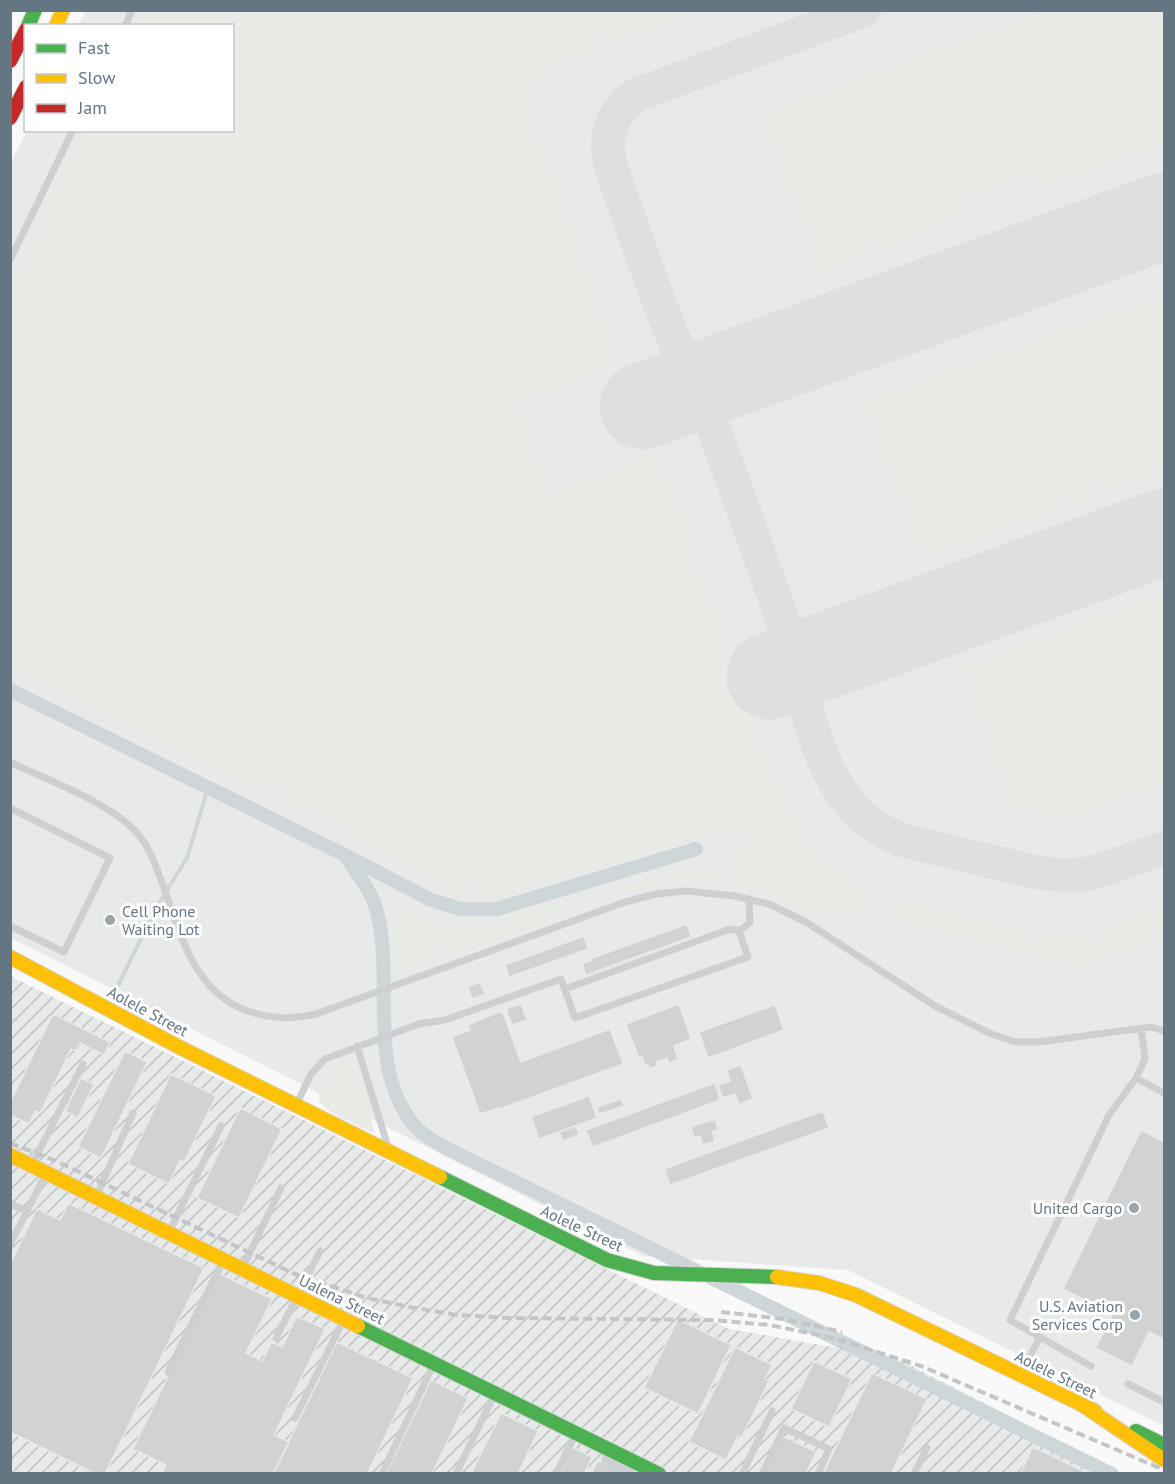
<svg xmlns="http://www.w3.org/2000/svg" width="1175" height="1484" viewBox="0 0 1175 1484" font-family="'PT Sans',sans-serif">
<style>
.built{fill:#e8e9e9}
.industrial{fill:url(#industrial-furrows)}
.green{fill:#e8ebe6}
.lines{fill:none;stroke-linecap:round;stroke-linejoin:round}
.stream{stroke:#ced6d9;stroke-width:4}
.canal{stroke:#ced6d9;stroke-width:14}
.taxiway{stroke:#dedfe0;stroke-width:34}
.runway{stroke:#dedfe0;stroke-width:87}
.building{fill:#d0d2d3;stroke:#e8e8e8;stroke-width:1.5}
.fast-casing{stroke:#d5d6d7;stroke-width:16}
.slow-casing{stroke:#d5d6d7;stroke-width:16}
.jam-casing{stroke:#d5d6d7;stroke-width:16}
.lane{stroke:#cecfd0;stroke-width:7}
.fast{stroke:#4caf50;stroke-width:14}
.slow{stroke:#ffc107;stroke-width:14}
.jam{stroke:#c62828;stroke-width:14}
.rail{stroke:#c3c5c6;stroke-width:4;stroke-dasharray:9 4.5;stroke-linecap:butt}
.poi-dot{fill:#99a4ac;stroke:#fff;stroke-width:2}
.labels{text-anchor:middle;stroke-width:6;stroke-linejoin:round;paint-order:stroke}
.poi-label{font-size:16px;fill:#657683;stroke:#fff;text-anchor:end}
.street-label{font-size:16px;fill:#657683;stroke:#fff}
</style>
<defs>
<pattern id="industrial-furrows" width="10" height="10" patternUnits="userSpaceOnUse" patternTransform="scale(1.5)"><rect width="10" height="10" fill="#e8e9e9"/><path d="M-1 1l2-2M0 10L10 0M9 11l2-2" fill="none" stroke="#c0c1c2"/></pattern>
</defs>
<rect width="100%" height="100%" fill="#f9f9f9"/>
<path class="built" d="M86,11H1164V1426L848,1270L643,1256L11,938L10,163L27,131L232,130V26L78,25Z"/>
<path class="industrial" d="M10,976L729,1329L896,1358L1121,1473H11Z"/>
<path class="green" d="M143,11H695L555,62C539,76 532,90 530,111L620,362L516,403L552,493L660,453L791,813C811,858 828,870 872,890L867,917C846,914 823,915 803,909C791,906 781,898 769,894C715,877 674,878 620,894L400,972L394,921L388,901C411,911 433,924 458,927C476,930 496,926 513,923V915L697,866L702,869L729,875L734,858L725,855L724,850L740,842L738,834L699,837L495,896L464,895L449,891L352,831L309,808L296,806L11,664V279L84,131L232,130V26L136,25Z
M1042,11H1164V142L1038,187L1031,172L959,197L962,215L817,270L760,117L766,111Z
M1164,294V469L920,557L861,402Z
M1164,592V781L1081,813L1062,815L1008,804L960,667Z
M892,897L1031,930L1058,933L1085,932L1116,925V918L1164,907V933L1081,966L886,919Z
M346,1061L355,1065L357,1069L374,1131L371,1132L335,1115L320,1103C314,1085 330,1068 346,1061Z"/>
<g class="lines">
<path class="stream" d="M112,998L156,908L187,858L208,788"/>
<path class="canal" d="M10,690L345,855L431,900L461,909H497L696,849
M345,855C354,870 368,886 374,902C398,974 363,1063 414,1125C423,1136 439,1144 452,1151L1112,1474"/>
<path class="taxiway" d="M864,10L636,95C612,111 604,136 610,164C632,225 652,288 677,347C689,375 703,402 714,430C736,487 755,544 776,601C798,660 804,727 835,782C850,809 873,829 902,840L1035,872L1066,876L1093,873L1164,848"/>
<path class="runway" d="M643,406L1164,216
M770,676L1164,532"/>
</g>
<path class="building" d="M687,924L691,937L586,975L582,964L591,961L590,959Z
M584,936L588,949L509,977L505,965Z
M480,982L485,994L472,999L468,987Z
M521,1004L527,1020L512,1025L506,1009Z
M679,1004L691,1039L674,1046L678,1060L669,1063L667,1058L656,1062L657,1066L649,1069L648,1065L645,1066L642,1057L639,1058L626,1024Z
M775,1005L784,1030L708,1058L699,1032Z
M499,1012L503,1013L521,1062L610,1029L623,1064L499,1109L498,1108L480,1114L452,1037L470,1030L468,1025Z
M53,1014L110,1042L104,1055L80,1043L76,1051L71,1049L40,1113L35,1111L29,1124L10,1115V1103Z
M125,1051L147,1062L101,1158L78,1147Z
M741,1065L753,1099L739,1104L735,1094L723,1098L718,1085L730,1081L727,1070Z
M171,1074L216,1096L184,1162L180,1160L169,1184L128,1164Z
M81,1078L94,1084L78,1118L65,1111Z
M715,1083L720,1100L593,1147L586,1130Z
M589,1096L597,1118L539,1139L531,1117Z
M621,1099L624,1106L599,1114L597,1107Z
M240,1108L282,1129L239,1218L197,1198Z
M823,1111L829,1128L670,1185L664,1169Z
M715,1119L718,1130L712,1131L715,1141L703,1145L700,1136L694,1138L691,1127Z
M576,1126L579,1135L563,1141L559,1132Z
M1141,1130L1164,1142V1339L1149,1332L1132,1366L1096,1348L1113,1314L1063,1289Z
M68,1203L204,1268L105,1474H96L10,1432V1264L37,1209L60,1220Z
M218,1273L272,1299L246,1353L262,1361L272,1342L282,1347L297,1316L325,1329L274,1435L289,1442L273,1474H162L166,1465L133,1449Z
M678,1319L731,1345L698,1414L644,1388Z
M337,1342L413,1378L367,1474H273Z
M735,1347L772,1365L765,1379L769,1381L742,1437L738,1435L726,1460L689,1442Z
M814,1361L852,1379L829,1427L791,1409Z
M872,1373L927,1399L891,1474H823Z
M431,1380L468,1398L432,1474H386Z
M501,1413L538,1431L518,1474H471Z
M783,1436L816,1452L806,1474H765Z
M572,1447L592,1457L584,1474H560Z
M1033,1447L1085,1472L1084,1474H1020Z
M598,1460L627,1474H591Z"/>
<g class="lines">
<g class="fast-casing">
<path id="fast" d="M28,26L35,10
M440,1177L607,1260L654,1273L777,1277
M358,1326L659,1474
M1136,1431L1164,1445"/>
</g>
<g class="slow-casing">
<path id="slow" d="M56,26L63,10
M10,957L181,1048L440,1177
M10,1155L358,1326
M777,1277L819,1283L856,1295L1095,1411
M1084,1406L1164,1460"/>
</g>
<g class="jam-casing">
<path id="jam" d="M10,61L26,30
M10,118L26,87"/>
</g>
<path class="lane" d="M125,26L132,10
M10,260L73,130
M10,762C47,780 111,803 137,833C148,845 154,861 160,877C178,925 189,984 240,1008C266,1019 289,1020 316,1014L625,902L656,894L687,891L734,896L769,904L806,922L935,1006L989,1033L1015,1042H1038L1151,1027L1164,1031
M10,808L110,858L64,952L10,926
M739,931L750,923L749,899
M357,1046L388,1147
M1136,1078L1164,1093
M297,1103L311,1074L325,1059L419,1024L445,1020L561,979L575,1018L748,957L739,931L730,929L565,989
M32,1165L83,1064
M96,1197L133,1113
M10,1204L27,1211
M169,1232L221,1126
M10,1245L45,1175
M242,1269L281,1188
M276,1338L320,1251
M1091,1366L1010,1320L1109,1115L1136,1078L1145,1059L1141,1028
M168,1372L223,1261
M1021,1373L1040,1337
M1128,1384L1164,1402
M295,1418L343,1321
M609,1452L605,1460L633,1474
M382,1474L433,1365
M456,1474L494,1395
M556,1474L575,1435
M742,1474L772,1411
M762,1474L784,1428L829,1449L818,1474
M914,1474L927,1448"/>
<use href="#fast" class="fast"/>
<use href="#slow" class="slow"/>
<use href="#jam" class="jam"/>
<path class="rail" d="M10,1143L56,1161L295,1274L367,1298L415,1308L457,1315L508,1318L712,1320L770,1325L833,1338L921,1366L1164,1470
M721,1312L784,1319L842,1332"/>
</g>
<g class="poi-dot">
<circle cx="110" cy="920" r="6"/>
<circle cx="1134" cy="1208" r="6"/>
<circle cx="1135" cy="1315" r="6"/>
</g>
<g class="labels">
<g class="poi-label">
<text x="122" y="917" text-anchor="start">Cell Phone<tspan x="122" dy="18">Waiting Lot</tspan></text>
<text x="1122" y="1214">United Cargo</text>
<text x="1123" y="1312">U.S. Aviation<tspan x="1123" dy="18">Services Corp</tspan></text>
</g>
<g class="street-label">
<text transform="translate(148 1011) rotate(28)" y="6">Aolele Street</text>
<text transform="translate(582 1228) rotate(25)" y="6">Aolele Street</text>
<text transform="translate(342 1299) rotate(26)" y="6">Ualena Street</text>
<text transform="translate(1056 1374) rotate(26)" y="6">Aolele Street</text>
</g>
</g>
<rect width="1175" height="1484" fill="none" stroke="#657683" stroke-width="24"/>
<rect x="24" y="24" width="210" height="108" fill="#ffffff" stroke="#c1c8cd" stroke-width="1.5"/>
<rect x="36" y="44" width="30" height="9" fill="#4caf50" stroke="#c1c8cd" stroke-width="1.5"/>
<text x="78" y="54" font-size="18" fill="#657683">Fast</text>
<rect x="36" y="74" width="30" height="9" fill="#ffc107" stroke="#c1c8cd" stroke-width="1.5"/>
<text x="78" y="84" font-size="18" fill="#657683">Slow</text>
<rect x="36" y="104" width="30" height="9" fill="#c62828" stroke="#c1c8cd" stroke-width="1.5"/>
<text x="78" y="114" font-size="18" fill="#657683">Jam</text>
</svg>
